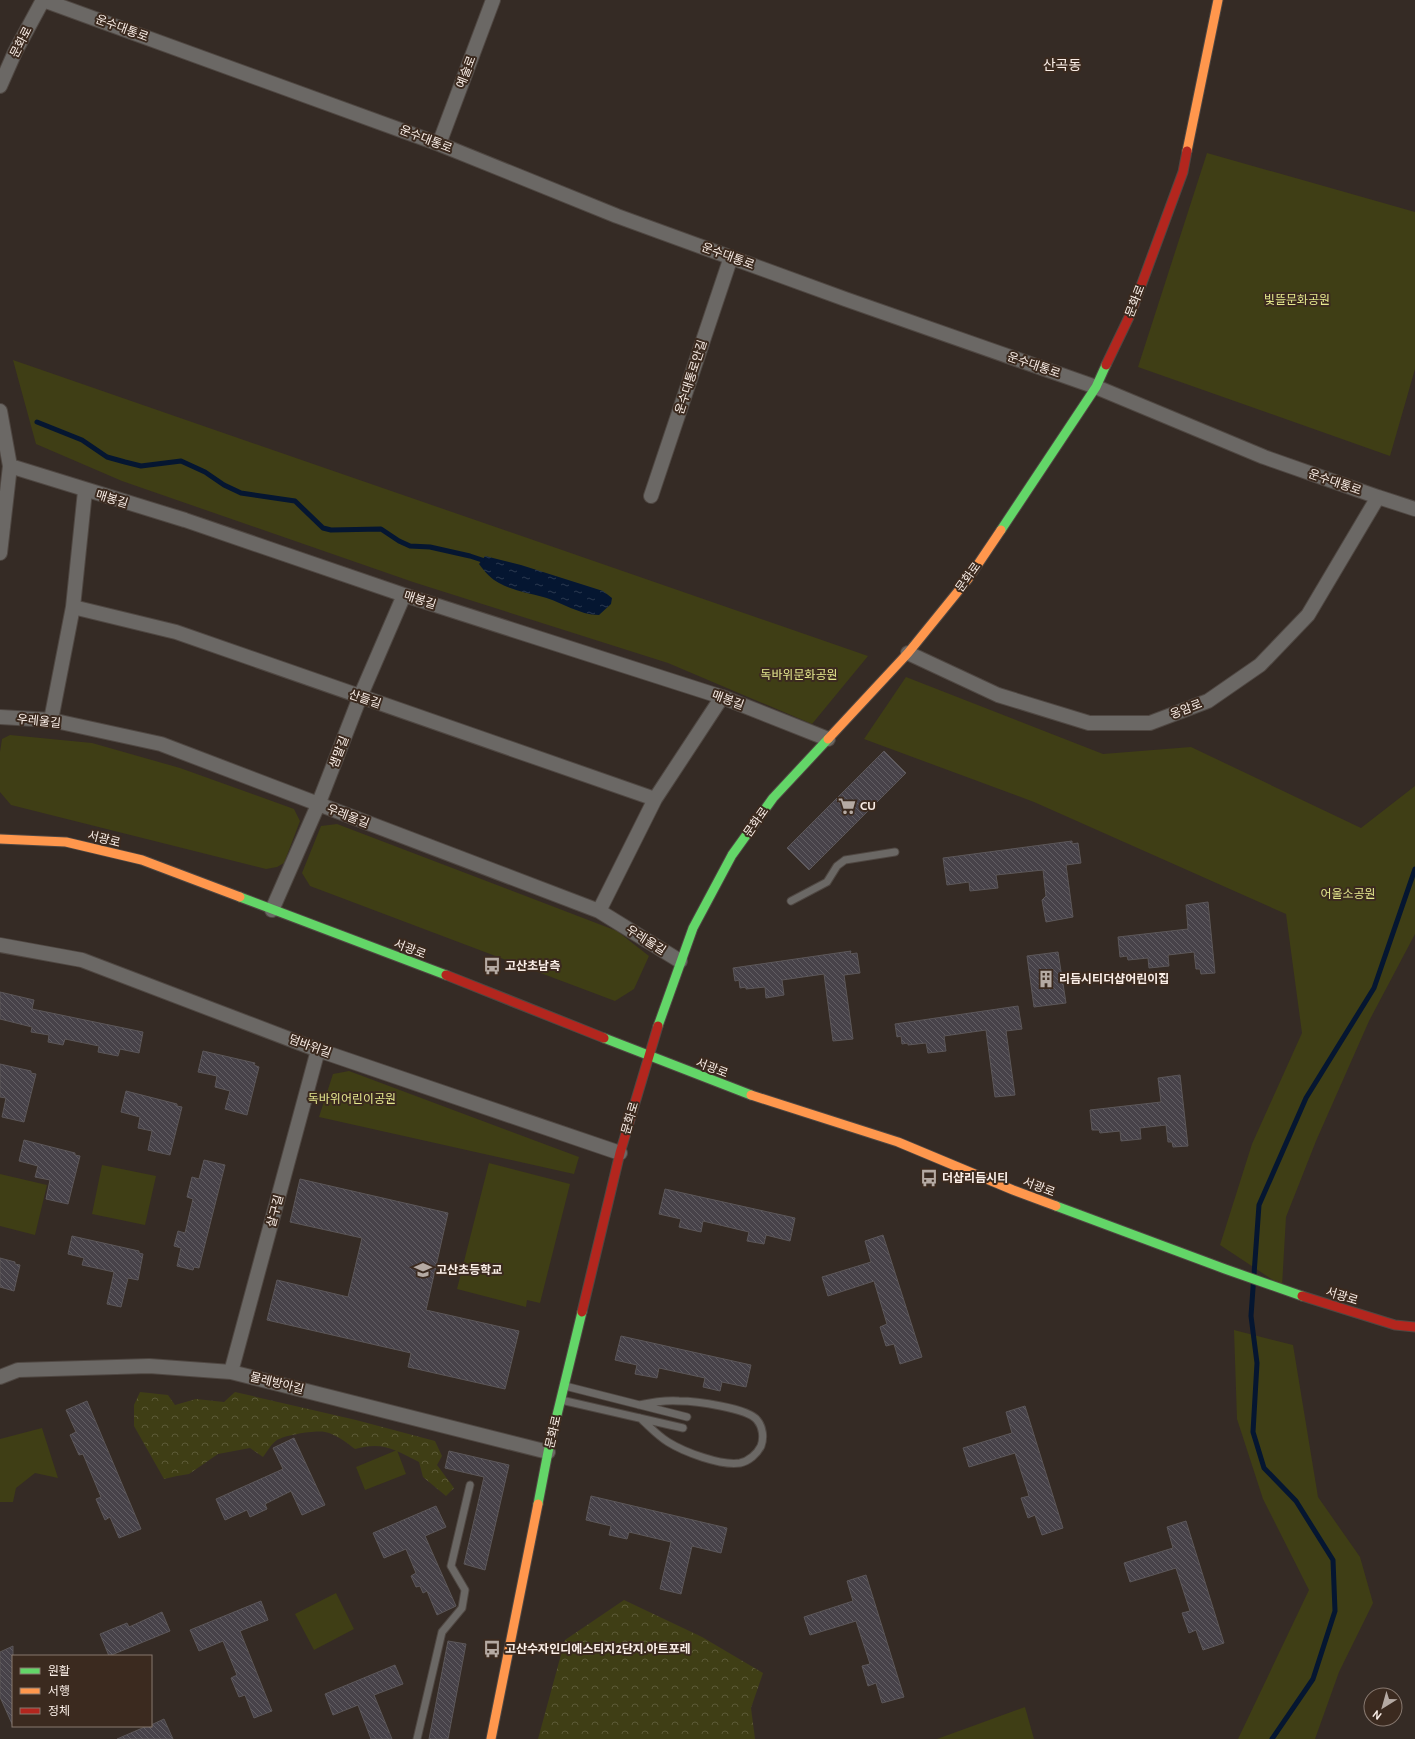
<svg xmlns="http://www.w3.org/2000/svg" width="1415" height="1739" viewBox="0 0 1415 1739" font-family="Cabin,'Noto Sans KR',sans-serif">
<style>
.green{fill:#3f3e15}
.forest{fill:url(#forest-crowns)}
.water{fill:url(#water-ripples)}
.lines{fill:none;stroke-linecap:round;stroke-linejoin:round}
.stream{stroke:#051631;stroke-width:5}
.building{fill:url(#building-back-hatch);stroke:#5c5759}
.lane-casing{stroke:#4f4742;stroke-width:9}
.street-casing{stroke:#4f4742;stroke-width:16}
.fast-casing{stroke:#4f4742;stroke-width:11}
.slow-casing{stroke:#4f4742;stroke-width:11}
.jam-casing{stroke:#4f4742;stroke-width:11}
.lane{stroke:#6b6865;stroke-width:7}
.street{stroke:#6b6865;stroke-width:14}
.fast{stroke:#63d668;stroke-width:9}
.slow{stroke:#ff974d;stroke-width:9}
.jam{stroke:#b3261e;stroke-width:9}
.labels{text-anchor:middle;stroke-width:4;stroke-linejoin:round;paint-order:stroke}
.street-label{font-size:12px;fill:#faeee7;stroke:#3b2a1f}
.park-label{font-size:12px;fill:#e5e88e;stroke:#3b2a1f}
.poi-label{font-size:12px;font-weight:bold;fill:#faeee7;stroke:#3b2a1f;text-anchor:start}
.quarter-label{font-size:14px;fill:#faeee7;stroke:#3b2a1f}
</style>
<defs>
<pattern id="forest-crowns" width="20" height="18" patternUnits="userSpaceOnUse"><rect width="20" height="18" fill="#3f3e15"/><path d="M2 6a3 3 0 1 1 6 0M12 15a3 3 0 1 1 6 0" fill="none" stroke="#5c5a37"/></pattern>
<pattern id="water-ripples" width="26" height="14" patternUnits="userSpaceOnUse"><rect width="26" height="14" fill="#051631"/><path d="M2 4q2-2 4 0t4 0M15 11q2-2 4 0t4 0" fill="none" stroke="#2a384f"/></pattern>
<pattern id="building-back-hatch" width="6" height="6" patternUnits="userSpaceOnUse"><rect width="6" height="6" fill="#474249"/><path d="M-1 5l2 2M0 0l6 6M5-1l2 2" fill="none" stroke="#625e63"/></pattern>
</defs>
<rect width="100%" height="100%" fill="#352b25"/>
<path class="green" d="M1207,153L1415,212V369L1390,456L1138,367Z
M13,360L868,656L812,724L668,663L413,582L122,481L36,444Z
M906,677L1103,754L1191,747L1361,828L1415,786V934L1369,1021L1316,1141L1286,1217L1282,1286L1220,1245L1252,1144L1302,1033L1286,914L1034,802L864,739Z
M10,735L92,743L180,768L294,809L300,821L284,863L277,867L266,869L11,805L0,792V752L2,739Z
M337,824L617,931L649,956L634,989L615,1001L310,886L302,873L321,826Z
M349,1071L579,1157L574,1174L319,1117L333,1074Z
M489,1163L570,1184L540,1303L527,1300L526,1307L457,1289Z
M102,1165L156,1176L145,1225L92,1214Z
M0,1174L47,1185L35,1235L0,1226Z
M1234,1330L1293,1345L1318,1497L1360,1557L1373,1603L1339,1672L1315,1739H1238L1309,1590L1263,1499L1237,1419Z
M42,1428L58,1478L35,1473L16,1488L13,1502H0V1439Z
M397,1450L406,1474L365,1490L356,1467Z
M336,1593L354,1629L314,1650L295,1614Z
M1025,1707L1034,1739H937Z"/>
<path class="forest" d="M140,1392L168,1395L175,1405L196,1399L224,1402L235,1392L356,1420L435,1441L442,1456L437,1465L454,1488L446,1496L423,1477L419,1462C395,1450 383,1441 355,1449C347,1443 336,1434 325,1432C315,1430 286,1435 277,1440C271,1444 267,1452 263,1457L250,1448L218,1454L189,1474L177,1476L164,1479L134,1426V1405Z
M624,1600L702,1637L763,1673L751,1708L755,1739H538L565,1640Z"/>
<path class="water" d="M485,556L521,565L603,591L612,598L611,604L599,615C579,615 562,602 543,597C529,593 513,591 499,583C491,579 485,572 479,564Z"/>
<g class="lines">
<path class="stream" d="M37,422L82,440L107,457L125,462L141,466L181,461L205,472L224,485L241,493L295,501L323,528L331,530L381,529L399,541L410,546L430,547L470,556L482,560
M1272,1739L1313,1679L1335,1611L1333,1560L1296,1501L1264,1468L1253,1432L1257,1363L1251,1316L1259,1205L1306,1098L1374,988L1415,869"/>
</g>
<path class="building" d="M884,751L906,773L809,870L787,848Z
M1072,841V844L1078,843L1081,863L1066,865L1073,917L1046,922L1042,900L1046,896L1043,870L996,875L998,888L970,891L969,882L947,885L943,858Z
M1208,902L1215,973L1201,974L1200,969H1196L1194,952L1168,955L1169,966L1149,968L1148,958L1128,960L1127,956L1120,957L1118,937L1188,929L1186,905Z
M851,951L850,954L857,953L860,973L844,975L853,1039L833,1041L824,974L782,980L784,995L766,998L765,987L746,989V987L740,988L739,980L735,981L733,968Z
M1058,952L1066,1003L1034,1007L1027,956Z
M0,992L34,1000L32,1009L143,1032L139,1053L120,1049L118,1056L98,1052L99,1046L65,1039L63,1045L48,1042L49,1035L31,1032L32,1027L0,1019Z
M1018,1006L1022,1029L1006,1031L1015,1095L995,1097L986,1030L944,1036L946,1051L928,1053L926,1043L908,1045V1043L902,1044L901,1036L897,1037L895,1024Z
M203,1051L255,1063L254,1065L259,1067L247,1115L225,1109L230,1091L215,1087L217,1076L198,1072Z
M0,1064L31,1071V1073L36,1074L24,1122L2,1117L6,1098L0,1097Z
M1180,1075L1188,1146L1173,1147L1172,1142H1168L1166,1125L1140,1128L1141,1139L1121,1141L1120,1131L1100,1133L1099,1130H1092L1090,1110L1161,1102L1158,1078Z
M126,1091L177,1104V1106L182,1107L170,1155L148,1150L152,1131L138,1128L140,1117L121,1112Z
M24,1140L75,1153V1155L80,1156L68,1204L46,1199L50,1180L35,1177L38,1166L19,1161Z
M204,1160L225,1165L199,1268L194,1267L193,1270L177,1266L181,1248L174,1246L178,1231L185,1233L193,1199L187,1197L192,1177L199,1179Z
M300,1179L448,1213L426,1310L519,1331L505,1389L408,1367L411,1353L267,1320L277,1280L348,1297L362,1238L290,1222Z
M665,1189L795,1218L790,1241L766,1235L764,1244L747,1241L749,1232L703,1221L701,1232L679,1227L681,1219L659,1214Z
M883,1235L922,1357L900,1364L894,1344L886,1346L880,1327L887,1324L874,1281L828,1296L822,1277L871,1262L865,1241Z
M72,1236L139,1251V1253L143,1254L138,1280L128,1278L121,1307L107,1304L114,1272L82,1265L84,1258L68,1254Z
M0,1258L15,1262V1264L20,1265L14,1291L0,1287Z
M621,1336L751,1365L746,1387L722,1382L720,1391L703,1387L705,1378L659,1368L657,1378L635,1374L637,1365L615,1360Z
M87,1401L141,1529L119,1538L110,1517L105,1520L96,1499L101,1497L83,1454L79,1455L70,1435L76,1432L66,1410Z
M1025,1406L1063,1528L1042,1535L1035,1515L1028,1518L1021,1498L1029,1496L1015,1453L969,1467L963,1448L1012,1433L1006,1412Z
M294,1438L325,1505L302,1515L291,1491L265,1504L267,1509L250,1517L247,1510L225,1520L216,1499L283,1469L273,1448Z
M449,1451L509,1465L485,1570L464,1564L484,1477L445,1468Z
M591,1496L727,1528L721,1553L692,1546L681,1594L660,1589L671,1542L629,1532L627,1539L609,1535L611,1526L586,1520Z
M436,1506L446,1527L425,1536L456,1606L437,1615L427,1591L423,1593L420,1586L416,1587L411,1576L416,1573L406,1549L384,1558L373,1533Z
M1186,1521L1224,1643L1203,1650L1196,1630L1189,1633L1182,1613L1190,1611L1176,1568L1130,1582L1124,1563L1173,1548L1167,1527Z
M866,1575L904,1697L882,1703L876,1683L868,1686L862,1666L870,1664L856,1621L810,1635L804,1617L853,1601L847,1581Z
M261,1601L268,1620L240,1631L272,1711L254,1718L245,1695L239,1697L231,1678L237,1675L223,1641L199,1651L190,1630Z
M162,1612L170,1631L109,1656L100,1634L127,1623L129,1627Z
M448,1641L466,1644L448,1739H429Z
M13,1646V1726L0,1697V1652Z
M395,1665L403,1684L374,1695L392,1739H371L358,1705L333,1715L325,1694Z
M164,1719L173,1739H117L147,1726H151V1725Z"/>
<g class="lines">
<g class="lane-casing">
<path id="lane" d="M791,901L827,882L837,866L845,860L895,852
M565,1386L687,1417
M561,1400L683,1428
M639,1405C653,1402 665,1400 679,1401C695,1401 748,1408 757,1420C763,1427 764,1438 761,1446C757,1454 749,1461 740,1463C721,1466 684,1452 668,1442C658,1436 649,1426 640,1418
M417,1739L442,1632L462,1608L465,1590L451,1566L470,1485"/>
</g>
<g class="street-casing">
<path id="street" d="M43,0L439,144L617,216L845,299L1096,387L1264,457L1378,497L1415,509
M0,86L15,52L43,0
M439,144L493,0
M0,411L10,466L0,553
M10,466L185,520L404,595L722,697L828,739
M651,496L731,257
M73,607L176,632L655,799
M908,653L998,695L1089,723H1150L1208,701L1260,665L1308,615L1378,497
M0,717L51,720L161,744L599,911L680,961
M51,720L73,607L85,491
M272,910L318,805L360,697L404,595
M599,911L655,799L722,697
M0,945L82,960L318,1050L620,1153
M231,1372L318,1050
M0,1377L18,1370L149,1366L231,1372L548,1452"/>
</g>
<g class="fast-casing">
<path id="fast" d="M1001,530L1096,387L1106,365
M240,897L446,975
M658,1026L693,928L732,855L773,798L828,739
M604,1038L751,1095
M1056,1206L1225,1269L1302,1296
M538,1504L548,1452L582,1312"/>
</g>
<g class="slow-casing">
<path id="slow" d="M1187,151L1218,0
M828,739L908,653L968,579L1001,530
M0,839L66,842L142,860L240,897
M751,1095L898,1142L1013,1190L1056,1206
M491,1739L538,1504"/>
</g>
<g class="jam-casing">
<path id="jam" d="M1106,365L1131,313L1183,172L1187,151
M446,975L604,1038
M1302,1296L1395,1325L1415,1327
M582,1312L620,1153L658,1026"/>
</g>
<use href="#lane" class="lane"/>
<use href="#street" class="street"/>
<use href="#fast" class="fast"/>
<use href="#slow" class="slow"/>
<use href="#jam" class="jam"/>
</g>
<defs>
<g id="supermarket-bare" transform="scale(1.38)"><path d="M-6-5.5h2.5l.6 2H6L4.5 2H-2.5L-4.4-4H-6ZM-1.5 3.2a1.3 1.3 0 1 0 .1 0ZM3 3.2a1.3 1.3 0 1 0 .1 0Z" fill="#b5aaa3" stroke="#3b2a1f" stroke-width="2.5" paint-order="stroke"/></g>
<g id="bus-bare" transform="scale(1.38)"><path d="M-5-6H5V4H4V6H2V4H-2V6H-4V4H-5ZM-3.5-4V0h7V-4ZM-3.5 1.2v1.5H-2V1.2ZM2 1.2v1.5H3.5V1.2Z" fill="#b5aaa3" stroke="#3b2a1f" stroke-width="2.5" paint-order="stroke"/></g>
<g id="building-bare" transform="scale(1.38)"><path d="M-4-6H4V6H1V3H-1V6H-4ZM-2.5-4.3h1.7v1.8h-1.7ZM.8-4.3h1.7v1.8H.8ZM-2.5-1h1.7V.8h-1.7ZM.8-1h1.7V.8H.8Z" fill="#b5aaa3" stroke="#3b2a1f" stroke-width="2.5" paint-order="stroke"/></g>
<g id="school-bare" transform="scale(1.38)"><path d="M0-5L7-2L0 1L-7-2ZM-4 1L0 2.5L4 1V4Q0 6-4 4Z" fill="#b5aaa3" stroke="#3b2a1f" stroke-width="2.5" paint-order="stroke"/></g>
</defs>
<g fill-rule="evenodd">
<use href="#supermarket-bare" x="847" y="806"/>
<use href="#bus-bare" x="492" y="966"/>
<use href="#building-bare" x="1046" y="979"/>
<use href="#bus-bare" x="929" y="1178"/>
<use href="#school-bare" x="423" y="1270"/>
<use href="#bus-bare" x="492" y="1649"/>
</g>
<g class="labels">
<g class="street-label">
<text transform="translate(122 28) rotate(20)" y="4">운수대통로</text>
<text transform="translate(21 42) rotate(-63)" y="4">문화로</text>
<text transform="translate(466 72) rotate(-69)" y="4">예술로</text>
<text transform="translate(426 139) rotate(21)" y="4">운수대통로</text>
<text transform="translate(728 256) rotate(20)" y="4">운수대통로</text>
<text transform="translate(1135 301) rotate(-69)" y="4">문화로</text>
<text transform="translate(1034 365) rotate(19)" y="4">운수대통로</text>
<text transform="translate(691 377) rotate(-72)" y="4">운수대통로안길</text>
<text transform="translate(1335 482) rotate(19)" y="4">운수대통로</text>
<text transform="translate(112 499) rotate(17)" y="4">매봉길</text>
<text transform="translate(968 577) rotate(-54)" y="4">문화로</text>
<text transform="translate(420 600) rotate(18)" y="4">매봉길</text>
<text transform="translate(365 699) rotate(19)" y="4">산들길</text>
<text transform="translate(728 700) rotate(20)" y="4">매봉길</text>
<text transform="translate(1186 709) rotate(-21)" y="4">옹암로</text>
<text transform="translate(39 721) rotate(6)" y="4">우레울길</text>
<text transform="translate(339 752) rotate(-69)" y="4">샘말길</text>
<text transform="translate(348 816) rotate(21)" y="4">우레울길</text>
<text transform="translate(756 822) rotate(-55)" y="4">문화로</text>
<text transform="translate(104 839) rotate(14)" y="4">서광로</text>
<text transform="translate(646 940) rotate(32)" y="4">우레울길</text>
<text transform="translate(410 949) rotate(21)" y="4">서광로</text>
<text transform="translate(310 1046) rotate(20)" y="4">덤바위길</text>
<text transform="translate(712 1068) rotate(21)" y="4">서광로</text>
<text transform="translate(630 1118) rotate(-74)" y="4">문화로</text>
<text transform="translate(1039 1187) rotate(21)" y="4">서광로</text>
<text transform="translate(275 1211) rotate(-75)" y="4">살구길</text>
<text transform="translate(1342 1296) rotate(17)" y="4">서광로</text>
<text transform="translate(277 1383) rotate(14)" y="4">물레방아길</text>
<text transform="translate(553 1432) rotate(-77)" y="4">문화로</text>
</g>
<g class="park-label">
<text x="1297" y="304">빛뜰문화공원</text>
<text x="799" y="679">독바위문화공원</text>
<text x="1348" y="898">어울소공원</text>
<text x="352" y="1103">독바위어린이공원</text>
</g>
<g class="poi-label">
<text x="860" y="810">CU</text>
<text x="505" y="970">고산초남측</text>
<text x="1059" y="983">리듬시티더샵어린이집</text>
<text x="942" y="1182">더샵리듬시티</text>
<text x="436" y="1274">고산초등학교</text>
<text x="505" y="1653">고산수자인디에스티지2단지.아트포레</text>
</g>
<g class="quarter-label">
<text x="1062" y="70">산곡동</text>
</g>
</g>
<rect x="12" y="1655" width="140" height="72" fill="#3b2a1f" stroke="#87786f"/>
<rect x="20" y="1668" width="20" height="6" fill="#63d668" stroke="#87786f"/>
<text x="48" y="1675" font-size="12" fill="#faeee7">원활</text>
<rect x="20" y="1688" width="20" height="6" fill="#ff974d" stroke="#87786f"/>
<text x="48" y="1695" font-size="12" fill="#faeee7">서행</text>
<rect x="20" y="1708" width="20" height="6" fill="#b3261e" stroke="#87786f"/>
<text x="48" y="1715" font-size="12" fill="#faeee7">정체</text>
<g transform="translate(1383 1707) rotate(217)"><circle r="19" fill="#3b2a1f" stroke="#87786f"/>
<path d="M0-3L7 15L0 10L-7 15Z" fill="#b5aaa3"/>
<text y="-6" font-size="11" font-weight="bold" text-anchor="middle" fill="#faeee7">N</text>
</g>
</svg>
